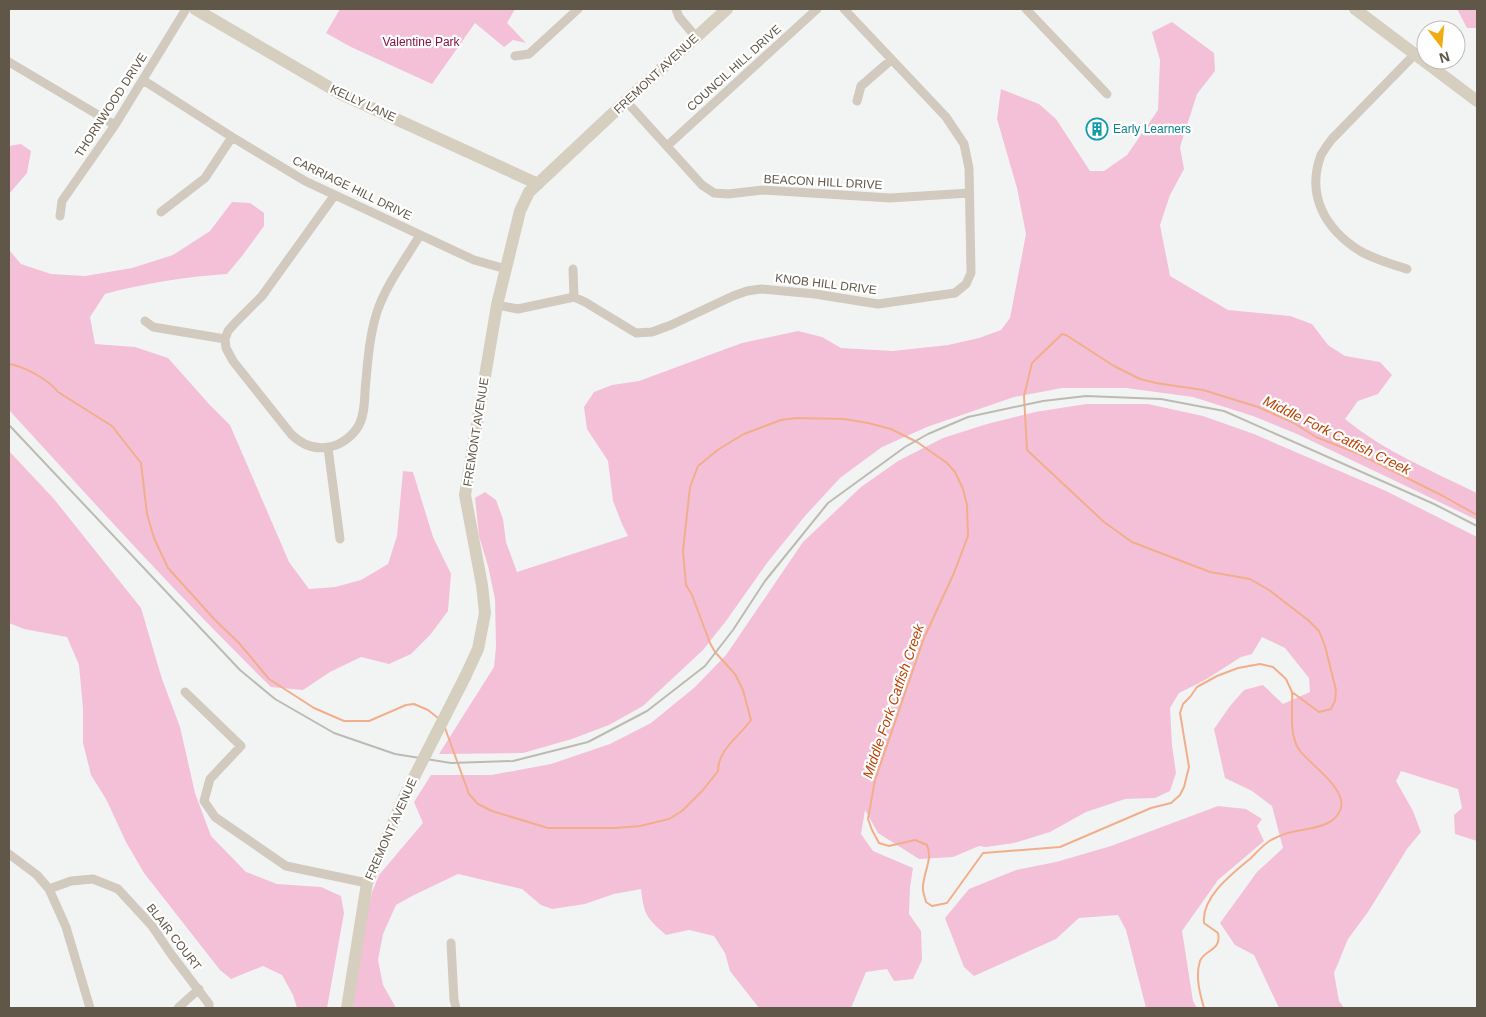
<svg xmlns="http://www.w3.org/2000/svg" width="1486" height="1017" viewBox="0 0 1486 1017" font-family="Arial,sans-serif">
<style>
.green{fill:#f3c0d8}
.lines{fill:none;stroke-linecap:round;stroke-linejoin:round}
.stream{stroke:#f2ae8a;stroke-width:2}
.street{stroke:#d2cabf;stroke-width:9}
.secondary{stroke:#d6cebf;stroke-width:12}
.rail{stroke:#bdbab4;stroke-width:2}
.secondary-bridge{stroke:#d6cebf;stroke-width:12}
.labels{text-anchor:middle;stroke-width:4.5;stroke-linejoin:round;paint-order:stroke}
.park-label{font-size:12px;fill:#89123d;stroke:#fff}
.street-label{font-size:12px;fill:#615748;stroke:#fff}
.culture-label{font-size:12px;fill:#0d838f;stroke:#fff;text-anchor:start}
.water-label{font-size:14px;font-style:italic;fill:#b94204;stroke:#fff}
</style>
<rect width="100%" height="100%" fill="#f2f4f4"/>
<path class="green" d="M340,9H515L507,23L526,43L513,40L504,47L475,23L432,84L351,47L326,33Z
M1457,9H1477V28H1467Z
M1172,22L1214,53L1215,71L1197,94L1180,147L1184,169L1170,195L1160,225L1170,276L1228,310L1290,316L1312,324L1328,345L1345,356L1380,362L1392,375L1378,394L1358,401L1345,419C1384,451 1432,471 1477,493V520L1297,434L1253,416L1193,397L1126,388H1062L1014,397L927,427L882,447L840,478L805,516L767,563L726,621L703,650L643,706L609,725L572,739L523,753L439,754L494,667L496,647L495,599L488,566L479,536L475,498L485,492L496,500L503,519L506,542L517,572L628,536L622,524L613,501L608,461L587,429L584,407L594,392L612,385L639,381L742,343L798,331L822,337L841,348L893,351L948,345L979,338L1001,330L1010,318L1026,234L1017,188L997,119L1001,89L1039,104L1056,119L1090,171H1104L1127,155L1158,110L1160,60L1152,32Z
M21,144L31,151L27,173L9,194V146Z
M232,202L250,203L264,213V226L242,256L227,274C185,277 145,283 105,294L90,317L95,344L135,347L168,358L209,404L230,425L289,562L309,589L335,587L361,580L388,564L397,536L403,471L413,472L433,537L451,574L448,611L430,635L411,654L389,664L361,657L330,672L303,690L271,687C180,598 95,504 9,410V250L21,264L51,274L85,276L132,268L173,255L210,231Z
M1086,404H1148L1203,416L1254,434L1386,491L1477,537V841L1455,834L1454,815L1462,808L1458,789L1401,771L1396,781L1413,811L1421,832L1407,849L1368,912L1348,939L1334,973L1339,1001L1344,1008H1279L1254,955L1235,945L1220,923L1257,872L1283,848L1272,806L1252,791L1225,778L1214,729L1230,706L1244,690L1263,685L1283,704L1310,692L1309,678L1285,648L1262,637L1252,654L1241,657L1205,680L1179,693L1170,708L1172,745L1176,773L1170,791L1155,798L1125,799L1086,812L1050,832L1014,843L986,847L979,846L953,857L919,859L878,833L865,810L861,834L873,851L913,868L910,887L909,914L921,931L922,960L913,979L894,981L887,969L866,972L851,1008H759L730,971L725,953L714,936L689,930L666,935C647,918 644,916 641,889L614,894L585,904L552,909L541,905L522,889L458,874L414,895L396,905L383,934L378,960L383,985L396,1008H353L360,948L372,892L379,875L423,823L414,802L431,775H491L551,764L610,744L651,723L695,687L726,655L803,542L861,487L898,461L943,438L987,424L1035,412Z
M9,451L54,499L141,608L162,679L180,727L195,793L211,836L246,872L277,884L321,887L341,896L344,913L327,1008H297L293,995L282,975L263,966L231,979L220,970L144,873L126,842L106,799L91,775L83,743V709L79,665L67,637L24,629L9,623Z
M1218,806L1246,809L1262,819L1257,826L1264,841L1218,880L1182,931L1193,1001L1197,1008H1146L1126,930L1118,915L1079,918L1056,939L974,976L964,967L945,918L969,889L1016,870L1056,862L1111,846Z"/>
<g class="lines">
<path class="stream" d="M9,364C24,366 49,380 58,392L112,426L141,463L147,514L154,538L168,568L215,620L239,643L269,679L314,708L344,721H369L406,705L414,704L428,710L438,718
M445,728L469,794L478,804L492,811L548,828H615L640,826L669,819L682,811L703,790L718,771C718,749 739,737 751,720L743,690L735,674L715,652L710,643L692,595L686,585L683,551L690,487L698,466L719,449L744,434L781,420L796,418L844,419L868,423L891,429L917,442L947,463L955,472L963,489L967,505L968,536L954,573L924,638L875,780L868,819L872,830L879,843L889,846L915,840L927,845C933,859 924,871 923,886C922,891 925,897 926,902L932,906L947,903L983,853L1060,847L1151,808L1171,803L1180,795L1184,787L1189,767L1180,713L1183,704L1190,697L1197,687L1217,676L1238,668L1260,664L1273,667L1286,679L1292,692L1319,712L1331,709L1335,701L1336,690L1325,646L1319,631L1308,620L1269,590L1250,579L1210,572L1132,542L1104,522L1027,450L1024,396L1032,363L1062,334L1066,335L1114,366L1140,379L1156,383L1203,390L1258,407L1294,423L1316,437L1359,454L1443,496L1477,515
M1204,1008C1200,994 1195,976 1200,961C1205,949 1222,951 1218,933L1204,923C1201,897 1233,873 1251,858C1257,852 1264,844 1271,840C1277,837 1286,833 1292,832C1309,828 1335,828 1341,808C1346,788 1311,765 1300,751C1297,747 1295,742 1294,737C1290,728 1293,703 1292,692"/>
<path class="street" d="M676,9L679,17L696,37
M1026,9L1107,94
M515,56L529,54L578,9
M9,62L115,125
M143,80L232,137L305,181L474,260L506,269
M626,101L702,185L714,193L728,194L763,190L890,198L969,193
M857,101L861,86L891,60
M667,146L817,9
M334,196L262,296L235,323L228,331L225,339L226,348L233,361L291,434C302,445 314,450 329,447C341,445 353,436 359,425C366,412 364,394 366,380C368,357 370,334 377,312C386,285 405,260 420,235
M161,212L205,178L232,137
M60,216L62,201L115,125L186,9
M573,269L574,297
M1407,269C1391,264 1374,259 1360,251C1325,229 1306,195 1321,155C1324,150 1328,144 1332,139L1415,54
M497,305L518,309L574,297L585,302L636,333L652,332L671,325L733,296L747,291L761,289L815,294L878,304L955,293L966,284L971,273L969,168L964,144L946,117L844,9
M145,321L153,327L225,339
M328,448L340,539
M185,692L241,746L210,779L204,801L215,817L286,866L367,883
M9,854L37,875L49,889L66,927L90,1008
M49,889L71,881L93,879L118,889L152,926L171,954L209,1004V1008
M451,943L454,1000L456,1008
M178,1008L199,989"/>
<path class="secondary" d="M195,9L341,94L538,184
M1355,9L1477,101
M465,677L478,649L485,613L482,585L465,495L497,305L520,211L529,192L626,101L727,9
M347,1008L367,883L406,793"/>
<path class="rail" d="M9,425L240,670L275,699L334,733L395,754L451,763L513,761L588,742L647,711L705,666L733,630L765,581L828,503L905,447L928,434L968,417L1043,401L1086,396L1161,399L1224,411L1434,504L1477,526"/>
<path class="secondary-bridge" d="M406,793L465,677"/>
</g>
<defs>
<g id="building-ring" transform="scale(1.125)"><circle r="9.5" fill="#fff" stroke="#0f9aa8" stroke-width="1.5"/><path d="M-4-6H4V6H1V3H-1V6H-4ZM-2.5-4.3h1.7v1.8h-1.7ZM.8-4.3h1.7v1.8H.8ZM-2.5-1h1.7V.8h-1.7ZM.8-1h1.7V.8H.8Z" fill="#0f9aa8"/></g>
</defs>
<g fill-rule="evenodd">
<use href="#building-ring" x="1097" y="129"/>
</g>
<g class="labels">
<g class="park-label">
<text x="421" y="46">Valentine Park</text>
</g>
<g class="street-label">
<text transform="translate(734 68) rotate(-42)" y="4">COUNCIL HILL DRIVE</text>
<text transform="translate(656 74) rotate(-43)" y="4">FREMONT AVENUE</text>
<text transform="translate(363 103) rotate(25)" y="4">KELLY LANE</text>
<text transform="translate(111 105) rotate(-57)" y="4">THORNWOOD DRIVE</text>
<text transform="translate(823 182) rotate(3)" y="4">BEACON HILL DRIVE</text>
<text transform="translate(352 188) rotate(26)" y="4">CARRIAGE HILL DRIVE</text>
<text transform="translate(826 284) rotate(7)" y="4">KNOB HILL DRIVE</text>
<text transform="translate(476 432) rotate(-81)" y="4">FREMONT AVENUE</text>
<text transform="translate(391 829) rotate(-66)" y="4">FREMONT AVENUE</text>
<text transform="translate(174 937) rotate(52)" y="4">BLAIR COURT</text>
</g>
<g class="culture-label">
<text x="1113" y="133">Early Learners</text>
</g>
<g class="water-label">
<text transform="translate(1337 435) rotate(26)" y="5">Middle Fork Catfish Creek</text>
<text transform="translate(893 701) rotate(-71)" y="5">Middle Fork Catfish Creek</text>
</g>
</g>
<rect width="1486" height="1017" fill="none" stroke="#615748" stroke-width="20"/>
<g transform="translate(1441 45) rotate(164)"><circle r="24" fill="#ffffff" stroke="#c0bcb6"/>
<path d="M0-4L9 19L0 12L-9 19Z" fill="#f1ad0f"/>
<text y="-8" font-size="14" font-weight="bold" text-anchor="middle" fill="#615748">N</text>
</g>
</svg>
